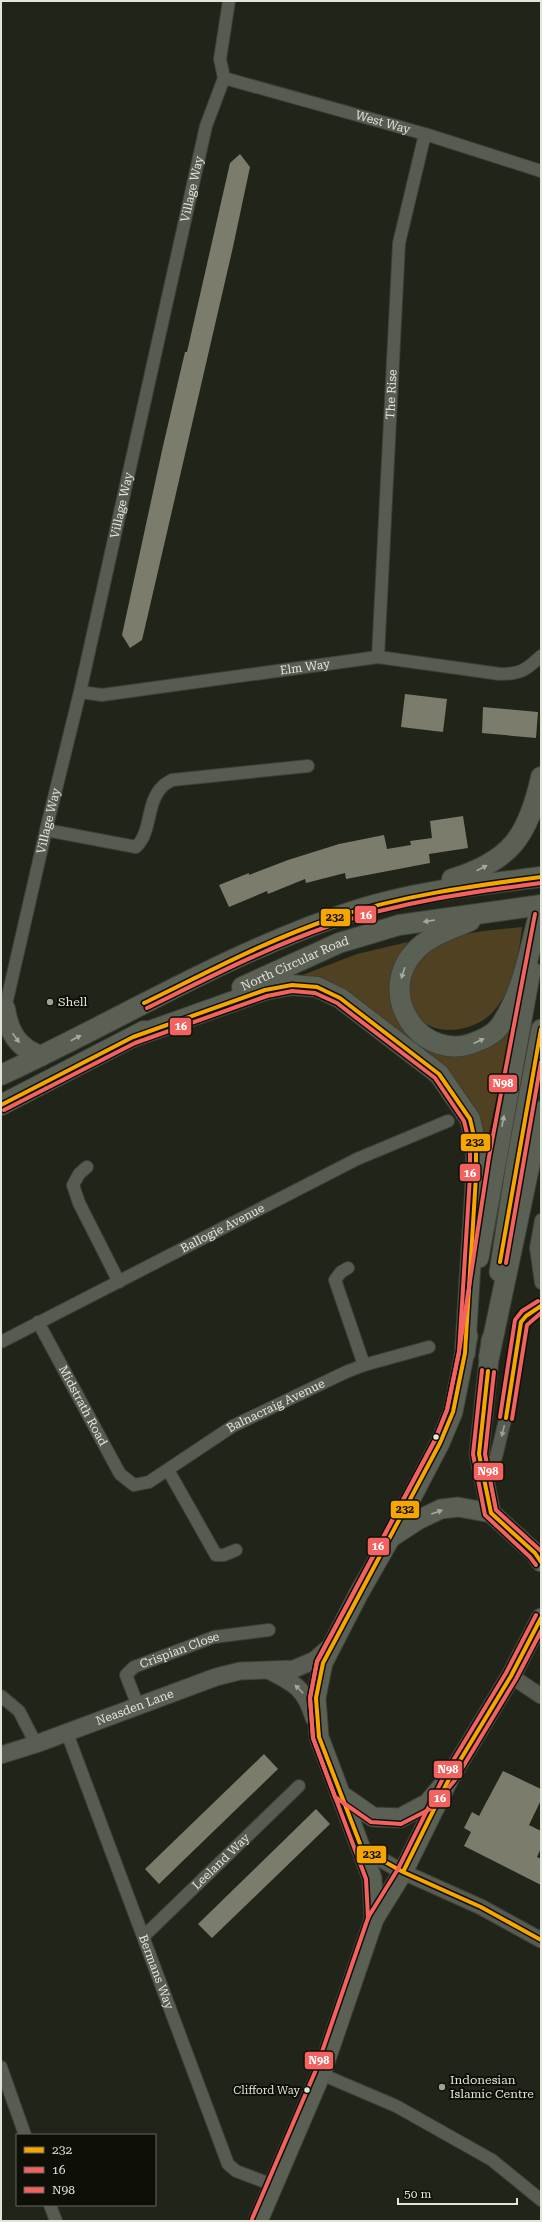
<svg xmlns="http://www.w3.org/2000/svg" width="542" height="2222" viewBox="0 0 542 2222" font-family="'Roboto Serif',serif">
<style>
.green{fill:#504122}
.building{fill:#7c7c6c}
.lines{fill:none;stroke-linecap:round;stroke-linejoin:round}
.minor-casing{stroke:#3d4037;stroke-width:14}
.tertiary-casing{stroke:#3d4037;stroke-width:17}
.secondary-casing{stroke:#3d4037;stroke-width:19}
.primary-casing{stroke:#3d4037;stroke-width:21}
.trunk-casing{stroke:#3d4037;stroke-width:22}
.minor{stroke:#585b52;stroke-width:12}
.tertiary{stroke:#585b52;stroke-width:15}
.secondary{stroke:#595d53;stroke-width:17}
.primary{stroke:#5a6054;stroke-width:19}
.trunk{stroke:#5a6054;stroke-width:20}
.bus-1-casing{stroke:#0e1008;stroke-width:7}
.bus-2-casing{stroke:#0e1008;stroke-width:7}
.bus-3-casing{stroke:#0e1008;stroke-width:7}
.bus-1{stroke:#f7a600;stroke-width:4}
.bus-2{stroke:#f3625e;stroke-width:4}
.bus-3{stroke:#f3625e;stroke-width:4}
.oneway{fill:#a5aa9d}
.oneway2{fill:#9da096}
.oneway3{fill:#a4a89d}
.poi-dot{fill:#9ea295;stroke:#0e1008;stroke-width:1.5}
.bus-dot{fill:#e2e6d9;stroke:#0e1008;stroke-width:1.5}
.labels{text-anchor:middle;stroke-width:4;stroke-linejoin:round;paint-order:stroke}
.bus-label{font-size:11px;fill:#e2e6d9;stroke:#0e1008;text-anchor:end}
.street-label{font-size:12px;fill:#e2e6d9;stroke:#0e1008}
.poi-label{font-size:12px;fill:#e2e6d9;stroke:#0e1008;text-anchor:start}
.line-badge{stroke:#0e1008;stroke-width:1.5}
.badge-label{font-size:11px;text-anchor:middle;font-weight:bold;fill:#fff}
.pale-badge-label{font-size:11px;text-anchor:middle;font-weight:bold;fill:#111}
</style>
<rect width="100%" height="100%" fill="#212418"/>
<path class="green" d="M522,927C519,955 513,990 493,1012C469,1037 415,1039 409,997C409,992 406,986 408,982C409,977 413,972 415,968C418,963 421,954 426,950C447,932 495,930 522,927Z
M408,942C399,953 392,965 390,980C382,1030 436,1070 482,1050C491,1046 500,1036 508,1029H512L488,1137L485,1135C480,1112 469,1096 454,1079L300,976L357,954Z"/>
<path class="building" d="M240,154L250,167L233,247L146,623L142,640L130,648L122,635L163,446L185,352H187L230,163Z
M405,694L447,699L443,732L401,727Z
M483,707L538,712L536,738L482,733Z
M463,816L468,848L429,854L430,863L346,879L345,873L306,883L305,879L268,894L267,891L229,907L219,885L249,873V875L288,860L339,844L384,835L387,849L411,845L410,841L432,838L430,821Z
M264,1754L278,1769L159,1884L145,1869Z
M503,1771L541,1789V1800L529,1825L541,1831V1848L537,1857L541,1859V1885L464,1846L471,1832L464,1828L472,1812L479,1816Z
M316,1809L330,1824L212,1938L198,1924Z"/>
<g class="lines">
<g class="minor-casing">
<g id="minor">
<path id="s1" d="M224,78L425,134L541,171"/>
<path id="s2" d="M378,657L399,243L425,134"/>
<path id="s3" d="M80,692L102,695L378,657L500,674C521,674 526,670 541,656"/>
<path d="M46,830L136,847C152,832 146,803 162,787C164,784 169,782 172,780L308,766"/>
<path id="s4" d="M5,1009L46,830L80,692L206,126L224,78L220,59L229,1"/>
<path d="M87,1167L79,1174L73,1185L79,1203L119,1282"/>
<path d="M541,1220L536,1248L541,1283"/>
<path d="M348,1268L341,1272L335,1280L364,1365"/>
<path id="s5" d="M38,1322L120,1474L134,1485L149,1482L233,1426L346,1372L364,1365L429,1347"/>
<path id="s6" d="M1,1342L357,1159L448,1121"/>
<path d="M168,1470L216,1555H224L236,1550"/>
<path d="M486,1482L496,1457L505,1420L521,1322L526,1316L541,1306"/>
<path d="M1,1696L19,1711L36,1744"/>
<path id="s7" d="M138,1706L126,1675L134,1667L214,1637L269,1630"/>
<path id="s8" d="M67,1733L228,2164L236,2171L273,2185"/>
<path id="s9" d="M144,1936L299,1786"/>
<path d="M1,2067L25,2135"/>
<path d="M321,2074L396,2106L492,2160L541,2200"/>
<path d="M50,2205L56,2221"/>
</g>
</g>
<g class="tertiary-casing">
<path id="tertiary" d="M511,1676L541,1696
M362,1849L403,1872L481,1907L541,1940"/>
</g>
<g class="secondary-casing">
<g id="secondary">
<path d="M270,1671C296,1684 305,1689 314,1718"/>
<path id="s10" d="M1,1755L36,1744L216,1677L240,1671L294,1669L315,1660L331,1646"/>
</g>
</g>
<g class="primary-casing">
<path id="primary" d="M479,1258L531,970
M499,1272L516,1163L541,1029
M491,1513L479,1454L491,1340
M392,1537L418,1520L441,1509L458,1507L491,1513L535,1553L541,1562
M340,1794L373,1817L400,1818L428,1803L450,1777L511,1676L541,1618
M374,1919L372,1878L319,1737L316,1698L323,1663L359,1593L391,1537L440,1443L453,1412L468,1336
M258,2221L321,2074L374,1919L403,1872L450,1777"/>
</g>
<g class="trunk-casing">
<g id="trunk">
<path d="M452,879C511,861 528,836 541,777"/>
<path d="M470,921C453,928 430,936 417,949C372,993 422,1067 478,1041C486,1038 495,1033 500,1026C523,994 531,943 541,906"/>
<path id="s11" d="M242,987L339,943L399,925L541,905"/>
<path d="M5,1009C9,1033 18,1048 41,1056"/>
<path d="M133,1037L265,990L292,985L317,987L340,998L439,1074L470,1119L476,1145V1176L465,1353"/>
<path d="M1,1075C120,1020 232,950 357,910C417,891 479,885 541,877"/>
<path d="M1,1105L144,1031"/>
<path d="M489,1357L541,1111"/>
</g>
</g>
<use href="#minor" class="minor"/>
<use href="#tertiary" class="tertiary"/>
<use href="#secondary" class="secondary"/>
<use href="#primary" class="primary"/>
<use href="#trunk" class="trunk"/>
<g class="bus-1-casing">
<path id="bus-1" d="M144,1003C206,973 267,940 333,918C400,896 471,886 541,877
M1,1105L133,1037L265,990L292,985L317,987L340,998L439,1074L470,1119L476,1145V1176L465,1353L453,1412L440,1443L323,1663L316,1698L319,1737L362,1849L403,1872L481,1907L541,1940
M500,1262L541,1029
M488,1371L479,1454L491,1513L535,1553L541,1562
M506,1418L521,1322L526,1316L541,1306
M403,1872L450,1777L511,1676L541,1618"/>
</g>
<g class="bus-2-casing">
<path id="bus-2" d="M147,1008C208,978 268,947 332,925C400,902 471,892 541,883
M4,1110L135,1043L267,996L292,991L315,993L337,1003L435,1078L464,1121L470,1146V1176L459,1352L447,1410L435,1440L317,1661L310,1698L313,1738L335,1797L371,1822L401,1824L432,1808L455,1780L516,1679L541,1631
M506,1263L541,1062
M482,1370L473,1454L485,1515L530,1557L536,1565
M512,1419L527,1325L541,1313"/>
</g>
<g class="bus-3-casing">
<path id="bus-3" d="M494,1372L485,1454L496,1510L541,1551
M500,1417L515,1320L522,1311L538,1301
M365,1926L369,1916L398,1869L445,1774L506,1673L536,1615
M252,2219L315,2072L368,1918L366,1879L313,1738L310,1698L317,1662L435,1440L447,1410L459,1352L489,1157L535,914"/>
</g>
<use href="#bus-1" class="bus-1"/>
<use href="#bus-2" class="bus-2"/>
<use href="#bus-3" class="bus-3"/>
</g>
<defs><path id="oneway-solid" d="M-6-.8H1V-3.2L6.5 0L1 3.2V.8H-6Z"/></defs>
<g class="oneway">
<use href="#oneway-solid" transform="translate(482 868) rotate(-27)"/>
<use href="#oneway-solid" transform="translate(429 921) rotate(171)"/>
<use href="#oneway-solid" transform="translate(403 973) rotate(108)"/>
<use href="#oneway-solid" transform="translate(16 1038) rotate(54)"/>
<use href="#oneway-solid" transform="translate(76 1038) rotate(-28)"/>
<use href="#oneway-solid" transform="translate(479 1041) rotate(-25)"/>
<use href="#oneway-solid" transform="translate(503 1121) rotate(-79)"/>
<use href="#oneway-solid" transform="translate(437 1512) rotate(-20)"/>
</g>
<use class="oneway2" href="#oneway-solid" transform="translate(503 1431) rotate(104)"/>
<use class="oneway3" href="#oneway-solid" transform="translate(299 1689) rotate(-135)"/>
<g class="poi-dot">
<circle cx="50" cy="1002" r="4"/>
<circle cx="442" cy="2087" r="4"/>
</g>
<g class="bus-dot">
<circle cx="436" cy="1437" r="3.5"/>
<circle cx="307" cy="2090" r="3.5"/>
</g>
<g class="labels">
<g class="bus-label">
<text x="300" y="2094">Clifford Way</text>
</g>
<g class="street-label">
<text dy="4" stroke="none"><textPath href="#s1" startOffset="165">West Way</textPath></text>
<text dy="4" stroke="none"><textPath href="#s4" startOffset="841">Village Way</textPath></text>
<text dy="4" stroke="none"><textPath href="#s2" startOffset="263">The Rise</textPath></text>
<text dy="4" stroke="none"><textPath href="#s4" startOffset="517">Village Way</textPath></text>
<text dy="4" stroke="none"><textPath href="#s3" startOffset="227">Elm Way</textPath></text>
<text dy="4" stroke="none"><textPath href="#s4" startOffset="193">Village Way</textPath></text>
<text dy="4" stroke="none"><textPath href="#s11" startOffset="58">North Circular Road</textPath></text>
<text dy="4" stroke="none"><textPath href="#s6" startOffset="249">Ballogie Avenue</textPath></text>
<text dy="4" stroke="none"><textPath href="#s5" startOffset="95">Midstrath Road</textPath></text>
<text dy="4" stroke="none"><textPath href="#s5" startOffset="354">Balnacraig Avenue</textPath></text>
<text dy="4" stroke="none"><textPath href="#s7" startOffset="93">Crispian Close</textPath></text>
<text dy="4" stroke="none"><textPath href="#s10" startOffset="142">Neasden Lane</textPath></text>
<text dy="4" stroke="none"><textPath href="#s9" startOffset="107">Leeland Way</textPath></text>
<text dy="4" stroke="none"><textPath href="#s8" startOffset="255">Bermans Way</textPath></text>
</g>
<g class="poi-label">
<text x="58" y="1006">Shell</text>
<text x="450" y="2084">Indonesian<tspan x="450" dy="14">Islamic Centre</tspan></text>
</g>
</g>
<g class="line-badge">
<rect x="354" y="905" width="23" height="19" rx="4" fill="#f3625e"/>
<rect x="320" y="908" width="31" height="19" rx="4" fill="#f7a600"/>
<rect x="169" y="1017" width="23" height="19" rx="4" fill="#f3625e"/>
<rect x="488" y="1074" width="30" height="19" rx="4" fill="#f3625e"/>
<rect x="460" y="1133" width="31" height="19" rx="4" fill="#f7a600"/>
<rect x="459" y="1163" width="22" height="19" rx="4" fill="#f3625e"/>
<rect x="473" y="1462" width="31" height="19" rx="4" fill="#f3625e"/>
<rect x="390" y="1500" width="30" height="19" rx="4" fill="#f7a600"/>
<rect x="367" y="1537" width="23" height="19" rx="4" fill="#f3625e"/>
<rect x="433" y="1760" width="30" height="19" rx="4" fill="#f3625e"/>
<rect x="428" y="1789" width="23" height="19" rx="4" fill="#f3625e"/>
<rect x="356" y="1845" width="31" height="19" rx="4" fill="#f7a600"/>
<rect x="304" y="2051" width="30" height="19" rx="4" fill="#f3625e"/>
</g>
<g class="badge-label">
<text x="366" y="919">16</text>
<text x="181" y="1030">16</text>
<text x="503" y="1087">N98</text>
<text x="470" y="1177">16</text>
<text x="488" y="1475">N98</text>
<text x="378" y="1550">16</text>
<text x="448" y="1773">N98</text>
<text x="440" y="1802">16</text>
<text x="319" y="2064">N98</text>
</g>
<g class="pale-badge-label">
<text x="335" y="921">232</text>
<text x="475" y="1146">232</text>
<text x="405" y="1513">232</text>
<text x="372" y="1858">232</text>
</g>
<rect width="542" height="2222" fill="none" stroke="#e2e6d9" stroke-width="4"/>
<rect x="16" y="2134" width="140" height="72" fill="#0e1008" stroke="#63665c"/>
<rect x="24" y="2147" width="20" height="6" fill="#f7a600" stroke="#63665c"/>
<text x="52" y="2154" font-size="12" fill="#e2e6d9">232</text>
<rect x="24" y="2167" width="20" height="6" fill="#f3625e" stroke="#63665c"/>
<text x="52" y="2174" font-size="12" fill="#e2e6d9">16</text>
<rect x="24" y="2187" width="20" height="6" fill="#f3625e" stroke="#63665c"/>
<text x="52" y="2194" font-size="12" fill="#e2e6d9">N98</text>
<path d="M398 2198v6h119v-6" fill="none" stroke="#e2e6d9" stroke-width="2"/>
<text x="404" y="2198" font-size="12" fill="#e2e6d9" stroke="#0e1008" stroke-width="3" paint-order="stroke">50 m</text>
</svg>
